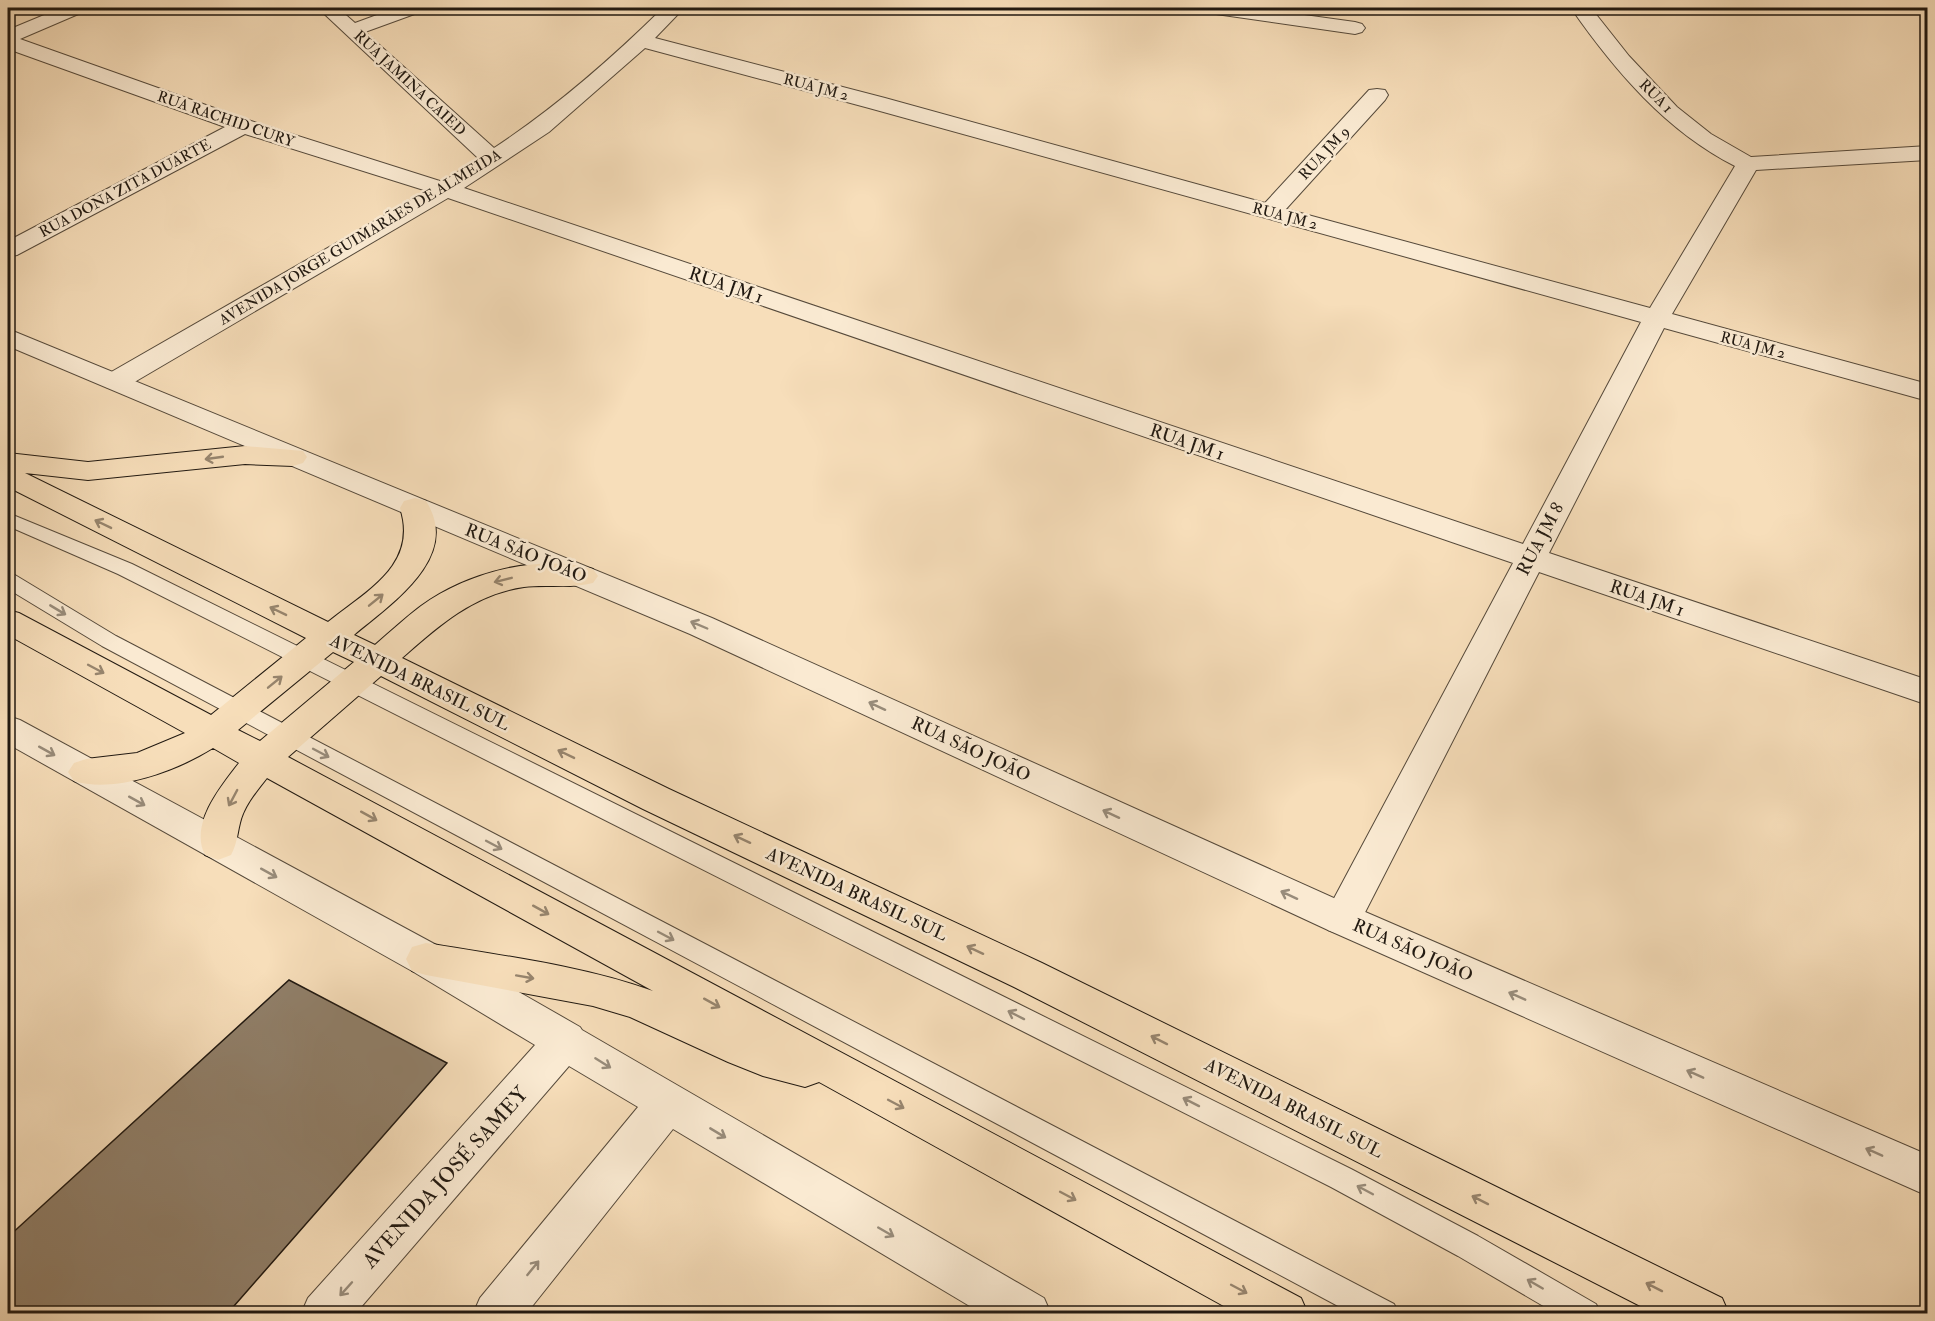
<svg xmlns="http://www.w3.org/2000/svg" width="1935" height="1321" viewBox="0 0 1935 1321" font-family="'IM FELL Double Pica',serif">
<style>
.building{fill:#907f69;stroke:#211911;stroke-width:1.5}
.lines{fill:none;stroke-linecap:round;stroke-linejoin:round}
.service-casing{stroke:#564a3b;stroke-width:2}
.minor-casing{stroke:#564a3b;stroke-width:2}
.tertiary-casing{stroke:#564a3b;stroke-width:2}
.primary-casing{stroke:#211911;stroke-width:2}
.service{fill:#faead2;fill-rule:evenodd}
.minor{fill:#faead2;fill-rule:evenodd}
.tertiary{fill:#faead2;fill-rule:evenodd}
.primary{fill:#f7deba;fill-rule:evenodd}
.oneway{stroke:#97856e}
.oneway2{stroke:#988c7b}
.labels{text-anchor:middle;stroke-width:5;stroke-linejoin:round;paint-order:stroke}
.far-street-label{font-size:15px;fill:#211911;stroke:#faead2}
.street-label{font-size:18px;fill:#211911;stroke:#faead2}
.near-street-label{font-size:21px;fill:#211911;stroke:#faead2}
</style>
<rect width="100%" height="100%" fill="#f7deba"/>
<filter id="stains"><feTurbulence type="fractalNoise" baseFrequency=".00333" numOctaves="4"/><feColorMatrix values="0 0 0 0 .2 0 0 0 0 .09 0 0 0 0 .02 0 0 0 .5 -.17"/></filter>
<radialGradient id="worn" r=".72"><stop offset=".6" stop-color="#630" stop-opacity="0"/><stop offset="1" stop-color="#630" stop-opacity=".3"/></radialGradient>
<path class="building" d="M289,980L447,1063L227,1314H8V1237Z"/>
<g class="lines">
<g class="service-casing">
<path id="service" d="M8,513L132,564L1351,1169L1478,1236L1596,1304L1601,1314H1557L1458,1256L1331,1187L118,574L8,526Z
M8,573L15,575L116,636L1394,1304L1399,1314H1353L102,646L8,589Z"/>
</g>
<g class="minor-casing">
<path id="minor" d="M61,8H86L83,12L20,39L251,121L443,182L478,158L318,8H338L355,23L396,8H422L420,12L365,32L494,148C555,108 611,59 663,8H684L655,38L885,98L1265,203L1369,90L1377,89L1385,90L1388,95L1385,100L1286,209L1650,308L1735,166C1666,131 1615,71 1571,8H1591L1629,56L1677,107L1711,134L1751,157L1928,146V160L1756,170L1672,314L1928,384V401L1664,328L1549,553L1928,680V705L1539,572L1356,930L1342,935L1328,930L1323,919L1513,563L448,198L126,387L116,389L106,387L102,381L106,375L427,191L245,134L17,255L8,257V241L225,127L8,49V30ZM645,48L869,108L1641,322L1523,544L464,188L549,132Z
M1206,8H1253L1355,22L1362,24L1365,28L1362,32L1355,34L1216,14L1209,12Z"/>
</g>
<g class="tertiary-casing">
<path id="tertiary" d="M8,329L712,618L1356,908L1928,1155V1196L1328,930L690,634L8,346Z
M8,716L20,720L440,947L580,1027L582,1030L1044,1298L1051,1314H983L673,1129L526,1314H473L480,1298L638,1107L569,1066L355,1314H301L308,1298L535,1045L412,971L8,744Z"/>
</g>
<g class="primary-casing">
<path id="primary" d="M245,446L303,451L307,457L303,463L293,466L245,464L88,480L25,473L328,622C366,591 419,565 400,508L404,501L415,498L426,501C462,557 391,604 354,635L375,645C390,632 405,618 421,606C466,573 539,553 593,569L598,576L593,583C571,589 547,584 524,587C474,594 438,626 402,658L669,789L1042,963L1722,1298L1729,1314H1656L1014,987L643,809L381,676L288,757L1301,1298L1308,1314H1238L819,1082L805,1087L763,1076L728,1062L630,1017L593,1006L426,975L412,971L406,959L412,947L426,943C503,956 580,965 653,991L267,778C256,792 244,806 240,823C237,835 237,844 231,855L218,860L205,855C189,825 221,786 239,763L213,748C178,770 115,794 74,781L68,772L74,763L86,759L137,753L185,733L8,635V610L19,613L211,715L306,638L8,487V453L88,462ZM333,652L354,662L260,741L238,730Z"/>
</g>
<use href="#service" class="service"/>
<use href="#minor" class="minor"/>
<use href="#tertiary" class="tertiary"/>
<use href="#primary" class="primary"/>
</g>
<defs><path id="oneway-shaft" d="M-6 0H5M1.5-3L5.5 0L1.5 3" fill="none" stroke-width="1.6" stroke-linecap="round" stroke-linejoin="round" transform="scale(1.5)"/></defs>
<g class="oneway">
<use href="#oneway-shaft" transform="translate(214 458) rotate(172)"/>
<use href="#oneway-shaft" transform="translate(103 524) rotate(-154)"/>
<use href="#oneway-shaft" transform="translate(503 580) rotate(166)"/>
<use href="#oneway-shaft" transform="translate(376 600) rotate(-39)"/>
<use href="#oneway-shaft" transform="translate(278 611) rotate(-154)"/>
<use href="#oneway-shaft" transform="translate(96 669) rotate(28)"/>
<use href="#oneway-shaft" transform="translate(275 682) rotate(-39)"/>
<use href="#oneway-shaft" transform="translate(566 754) rotate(-154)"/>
<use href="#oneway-shaft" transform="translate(233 798) rotate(118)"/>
<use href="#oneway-shaft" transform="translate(369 816) rotate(29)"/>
<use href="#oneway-shaft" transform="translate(742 839) rotate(-155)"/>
<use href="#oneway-shaft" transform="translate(541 910) rotate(29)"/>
<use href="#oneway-shaft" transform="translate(975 950) rotate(-155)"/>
<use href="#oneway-shaft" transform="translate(525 977) rotate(10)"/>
<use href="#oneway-shaft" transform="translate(712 1003) rotate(29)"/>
<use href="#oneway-shaft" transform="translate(1159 1040) rotate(-153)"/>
<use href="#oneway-shaft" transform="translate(896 1104) rotate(28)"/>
<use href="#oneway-shaft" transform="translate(1068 1196) rotate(28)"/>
<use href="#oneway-shaft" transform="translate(1480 1200) rotate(-153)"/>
<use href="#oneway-shaft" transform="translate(1654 1287) rotate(-153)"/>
<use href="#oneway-shaft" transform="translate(1239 1289) rotate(28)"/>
</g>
<g class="oneway2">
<use href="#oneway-shaft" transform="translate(58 610) rotate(31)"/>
<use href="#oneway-shaft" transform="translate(699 625) rotate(-157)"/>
<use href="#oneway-shaft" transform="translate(877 706) rotate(-155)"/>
<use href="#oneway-shaft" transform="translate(47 751) rotate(29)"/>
<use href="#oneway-shaft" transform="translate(321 753) rotate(28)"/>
<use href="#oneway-shaft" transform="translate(137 801) rotate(29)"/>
<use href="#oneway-shaft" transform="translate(1111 814) rotate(-155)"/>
<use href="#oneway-shaft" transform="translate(494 845) rotate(28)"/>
<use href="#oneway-shaft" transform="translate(269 873) rotate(29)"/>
<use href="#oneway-shaft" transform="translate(1289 895) rotate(-155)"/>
<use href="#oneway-shaft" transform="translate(666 936) rotate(28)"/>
<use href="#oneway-shaft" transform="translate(1517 996) rotate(-156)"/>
<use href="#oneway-shaft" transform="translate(1016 1015) rotate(-153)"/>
<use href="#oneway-shaft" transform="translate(603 1063) rotate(32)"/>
<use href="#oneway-shaft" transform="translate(1695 1074) rotate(-156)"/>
<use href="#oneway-shaft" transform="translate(1191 1102) rotate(-153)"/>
<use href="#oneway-shaft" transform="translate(718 1133) rotate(31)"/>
<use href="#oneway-shaft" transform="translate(1874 1152) rotate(-156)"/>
<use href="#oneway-shaft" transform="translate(1365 1190) rotate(-152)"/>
<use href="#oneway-shaft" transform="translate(886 1232) rotate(30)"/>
<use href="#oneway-shaft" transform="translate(533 1268) rotate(-51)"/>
<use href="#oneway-shaft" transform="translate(1535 1284) rotate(-150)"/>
<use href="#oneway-shaft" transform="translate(346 1289) rotate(132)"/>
</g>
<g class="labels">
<g class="far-street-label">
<text transform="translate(410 83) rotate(43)" y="5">RUA JAMINA CAIED</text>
<text transform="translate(816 87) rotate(15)" y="5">RUA JM 2</text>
<text transform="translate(1656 96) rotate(45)" y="5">RUA 1</text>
<text transform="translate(226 119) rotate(19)" y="5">RUA RACHID CURY</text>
<text transform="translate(1324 153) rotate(-47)" y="5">RUA JM 9</text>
<text transform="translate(125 188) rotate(-28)" y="5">RUA DONA ZITA DUARTE</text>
<text transform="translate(1285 216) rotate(15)" y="5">RUA JM 2</text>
<text transform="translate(360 237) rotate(-31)" y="5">AVENIDA JORGE GUIMARÃES DE ALMEIDA</text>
<text transform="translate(1753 345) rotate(15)" y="5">RUA JM 2</text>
</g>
<g class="street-label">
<text transform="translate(726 285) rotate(19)" y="6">RUA JM 1</text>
<text transform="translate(1187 442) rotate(19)" y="6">RUA JM 1</text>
<text transform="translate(1540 539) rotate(-62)" y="6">RUA JM 8</text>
<text transform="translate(526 553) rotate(22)" y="6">RUA SÃO JOÃO</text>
<text transform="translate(1647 598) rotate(19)" y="6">RUA JM 1</text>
<text transform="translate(420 682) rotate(26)" y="6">AVENIDA BRASIL SUL</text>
<text transform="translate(971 749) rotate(25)" y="6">RUA SÃO JOÃO</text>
<text transform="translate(857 894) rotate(25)" y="6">AVENIDA BRASIL SUL</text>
<text transform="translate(1413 950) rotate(24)" y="6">RUA SÃO JOÃO</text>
<text transform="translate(1294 1108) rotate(27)" y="6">AVENIDA BRASIL SUL</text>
</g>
<g class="near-street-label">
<text transform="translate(445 1177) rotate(-48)" y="7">AVENIDA JOSÉ SAMEY</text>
</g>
</g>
<rect width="1935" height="1321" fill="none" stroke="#f7deba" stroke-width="30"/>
<rect x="9" y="9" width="1917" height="1303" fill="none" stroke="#211911" stroke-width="3"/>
<rect x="15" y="15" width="1905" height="1291" fill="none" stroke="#211911" stroke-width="1.5"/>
<rect width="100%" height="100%" filter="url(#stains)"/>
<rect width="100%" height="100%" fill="url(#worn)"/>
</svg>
